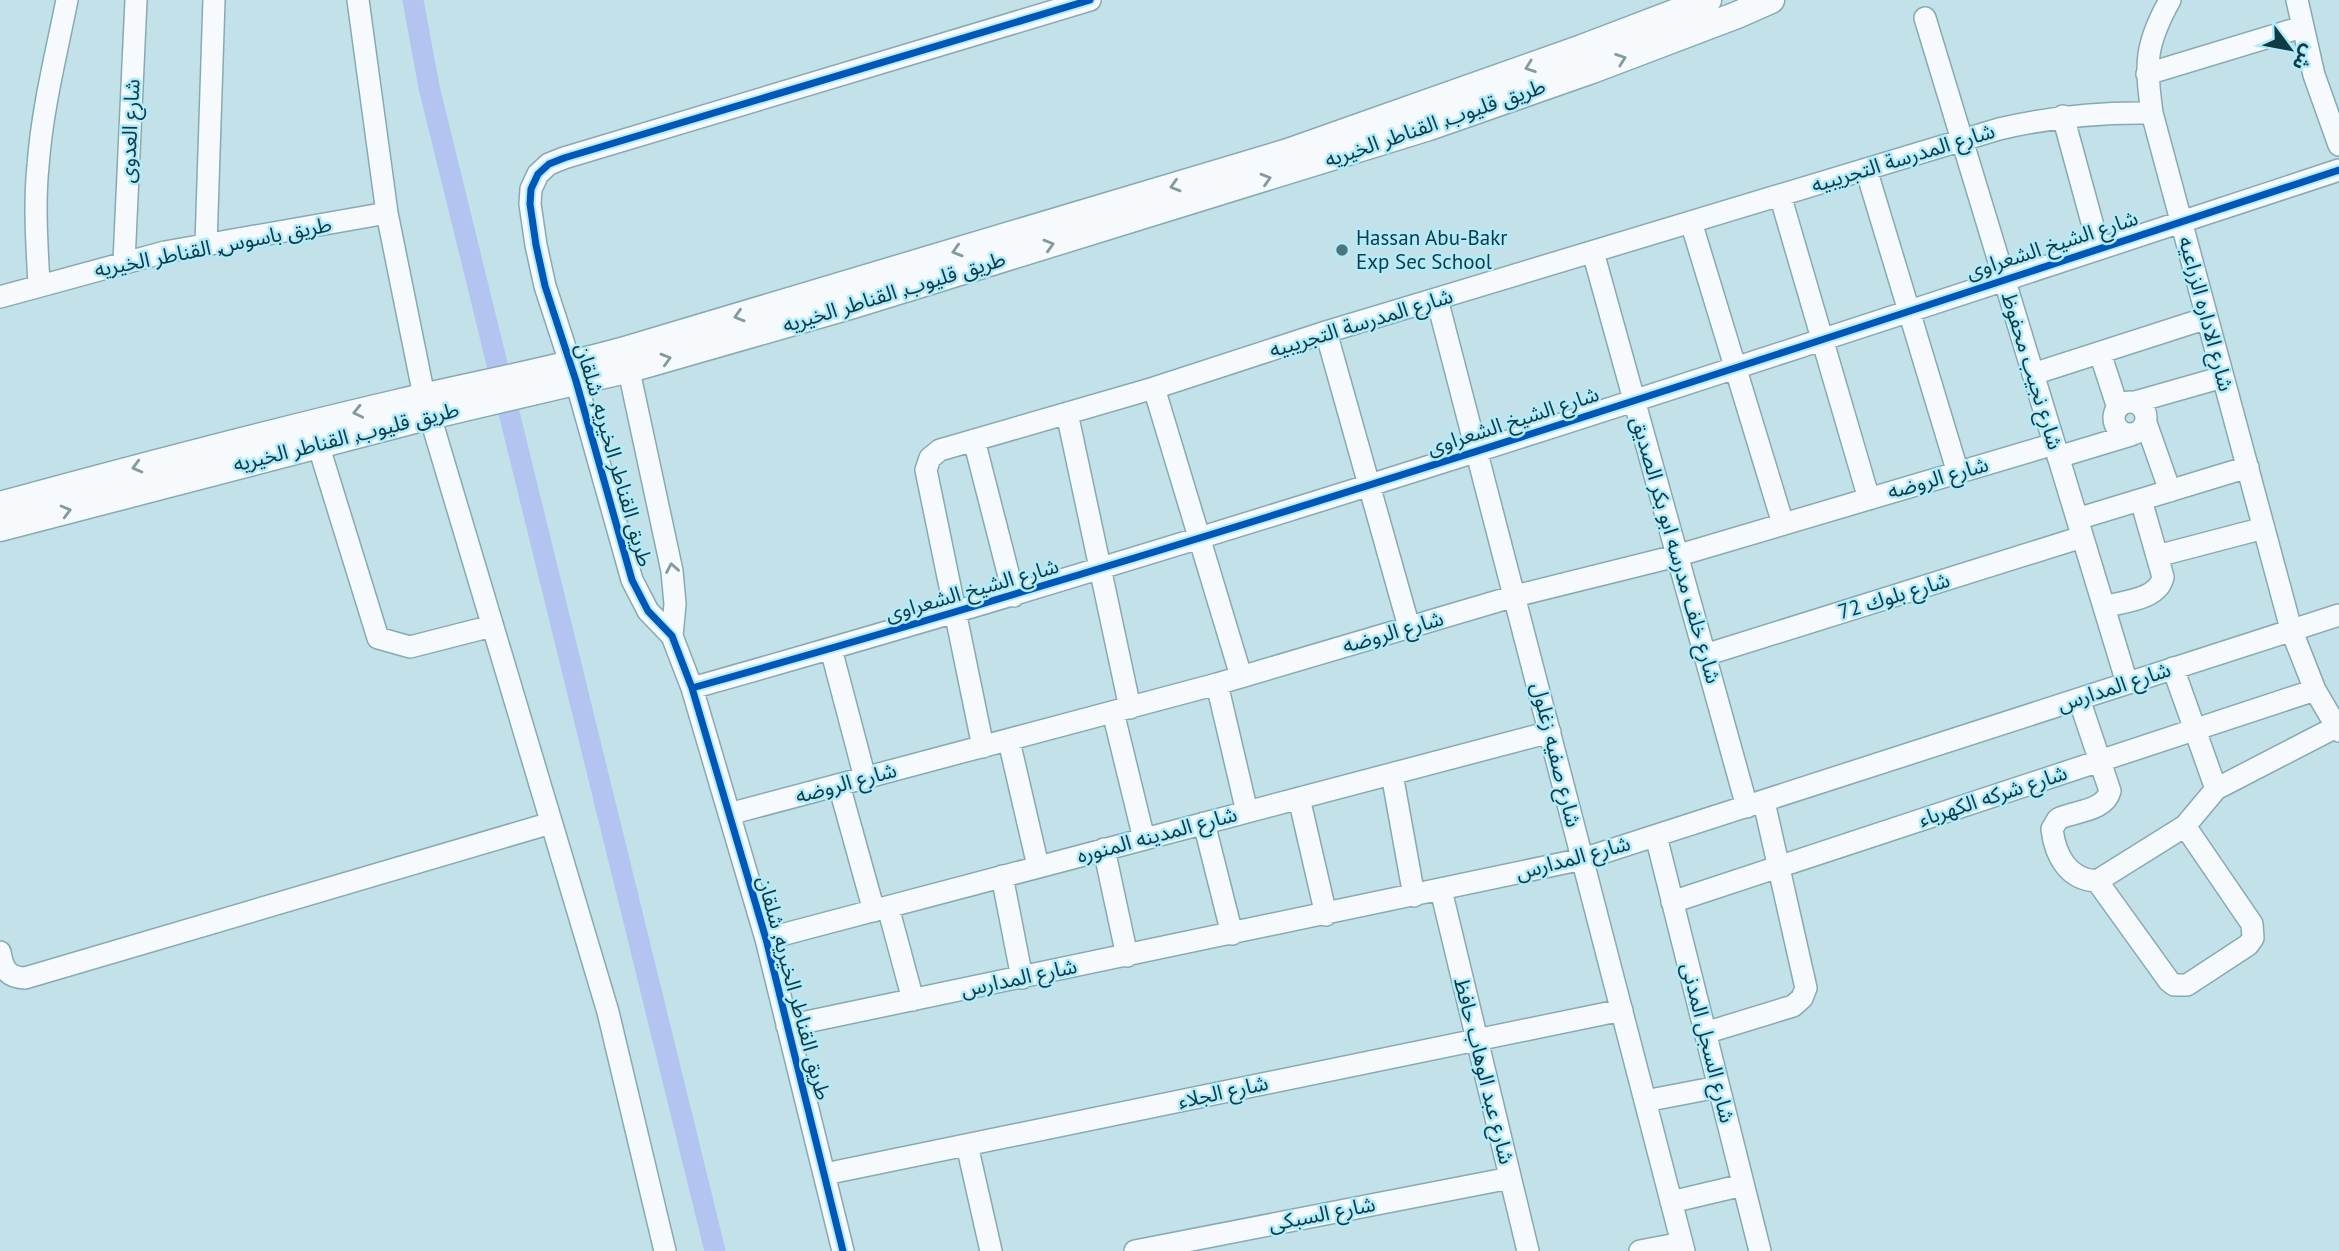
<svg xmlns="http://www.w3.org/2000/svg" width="2339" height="1251" viewBox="0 0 2339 1251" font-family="'PT Sans','Noto Sans Arabic',sans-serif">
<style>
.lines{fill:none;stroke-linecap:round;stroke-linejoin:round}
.canal{stroke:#b3c4f1;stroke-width:21}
.minor-casing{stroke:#87aab2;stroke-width:24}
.major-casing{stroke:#87aab2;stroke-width:29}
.minor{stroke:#f6fafc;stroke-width:21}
.major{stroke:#f6fafc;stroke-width:26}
.cycleway-casing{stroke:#b2ebf9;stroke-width:11}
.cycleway{stroke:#0057b8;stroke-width:7}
.oneway{stroke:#829aa0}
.poi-dot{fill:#4d757e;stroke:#b2ebf9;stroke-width:2.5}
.labels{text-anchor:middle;stroke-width:5;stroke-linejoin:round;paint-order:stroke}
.street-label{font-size:21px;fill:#0e3b45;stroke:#b2ebf9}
.poi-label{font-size:21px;fill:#0e3b45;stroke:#b2ebf9;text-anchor:start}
</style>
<rect width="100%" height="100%" fill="#c2e1e9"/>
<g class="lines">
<path class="canal" d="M413,0L429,87L715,1251"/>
<g class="minor-casing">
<path id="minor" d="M358,0L387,213L424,396L608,1012L665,1251
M2170,0C2145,45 2145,63 2152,113L2291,629L2315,690L2339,731
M2297,0L2314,75L2339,145
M1925,18L2127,683
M2147,74L2302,27
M2063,116L2099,248
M1866,169L1958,473
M1780,195L1869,499
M1691,222L1783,524
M206,244L214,0
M1593,252L1747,807
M124,262L136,0
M39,285C37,246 34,205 38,166C42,110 56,55 67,0
M0,297L165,252L387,213
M1437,299L1684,1251
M1326,332L1409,627
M2100,353L2118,408
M626,357L672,571L675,604L672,636
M2033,374L2207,318
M1154,388L1241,676
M2114 418a16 16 0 1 1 32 0a16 16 0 1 1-32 0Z
M2135,402L2223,377
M1067,413L1130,708
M2146,423L2170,491
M974,440L1014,596
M318,444L378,638L410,647L492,626
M2058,457L2131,435
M2077,519L2248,467
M2157,556L2264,528
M2104,607C2124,601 2158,600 2163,577L2141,500
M831,649L865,778
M1705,655L2082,537
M2173,668L2216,789
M1217,684L1247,812
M692,688C1246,532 1792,350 2339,170
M2079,699L2110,791C2105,811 2075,811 2058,819L2052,829C2055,855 2068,880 2097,881L2185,826L2216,789L2336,727
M1113,712L1144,839
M1009,741L1038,866
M983,747L926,470L930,458L940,450L1154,388L1326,332L1999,129C2050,117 2100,112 2152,113
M1392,774L1414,896
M839,785L874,911
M1299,798L1326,915
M729,814L1217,684L1515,596L1676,556L2054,444
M1204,823L1232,934
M1656,836L1760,1251
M1104,849L1127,956
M1002,876L1022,978
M2097,881L2169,981L2174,985H2187L2248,945L2253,938L2252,924L2185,826
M1441,890L1528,1251
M1672,902L2315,690
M888,907L913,1000
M766,939L1550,732
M0,952C3,969 7,977 25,978L551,823
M787,1026L1583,859L2339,615
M1705,1033L1793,1006L1802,998L1806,988L1764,802
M1645,1101L1718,1087
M967,1145L991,1251
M825,1174L1622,1010
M1671,1202L1743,1185
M843,1251L766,939L692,688L672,636L648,611L632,580L576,381L545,286L536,245L530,204L531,189L538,174L549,164L564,158L1090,0
M1135,1251L1510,1178
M1640,1251L1682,1243"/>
</g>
<g class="major-casing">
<path id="major" d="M0,505C132,469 264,434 397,403C473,385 550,371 625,350L1288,152L1582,48L1708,0
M0,528L430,416L630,369L853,305L1429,127L1592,70L1737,15L1771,0"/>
</g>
<use href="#minor" class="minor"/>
<use href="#major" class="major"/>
<g class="cycleway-casing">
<path id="cycleway" d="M692,688C1246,532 1792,350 2339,170
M843,1251L766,939L692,688L672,636L648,611L632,580L576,381L545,286L536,245L530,204L531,189L538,174L549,164L564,158L1090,0"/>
</g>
<use href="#cycleway" class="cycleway"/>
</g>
<defs><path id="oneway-chevron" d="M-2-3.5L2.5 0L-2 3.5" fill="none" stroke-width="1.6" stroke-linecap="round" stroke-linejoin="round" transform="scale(1.75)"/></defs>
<g class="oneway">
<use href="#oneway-chevron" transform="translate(1621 59) rotate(-20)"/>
<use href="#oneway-chevron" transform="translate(1530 67) rotate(160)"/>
<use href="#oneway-chevron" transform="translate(1266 179) rotate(-17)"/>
<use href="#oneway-chevron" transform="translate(1175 186) rotate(163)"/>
<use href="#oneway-chevron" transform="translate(1049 245) rotate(-17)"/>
<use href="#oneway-chevron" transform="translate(957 251) rotate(163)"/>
<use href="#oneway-chevron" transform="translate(739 316) rotate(163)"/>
<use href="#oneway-chevron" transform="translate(666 359) rotate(-16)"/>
<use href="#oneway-chevron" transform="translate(358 412) rotate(167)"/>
<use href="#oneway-chevron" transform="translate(137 467) rotate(165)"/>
<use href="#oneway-chevron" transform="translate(66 511) rotate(-15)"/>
<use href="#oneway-chevron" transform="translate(672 568) rotate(-100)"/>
</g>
<circle class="poi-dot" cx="1342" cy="250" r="7"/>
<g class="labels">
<g class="street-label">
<text transform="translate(1435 123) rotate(-19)" y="7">طريق قليوب, القناطر الخيريه</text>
<text transform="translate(130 131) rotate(-87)" y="7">شارع العدوى</text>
<text transform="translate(1903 158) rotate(-17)" y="7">شارع المدرسة التجريبيه</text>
<text transform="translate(2052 245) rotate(-18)" y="7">شارع الشيخ الشعراوى</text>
<text transform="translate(213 247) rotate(-11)" y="7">طريق باسوس, القناطر الخيريه</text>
<text transform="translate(894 292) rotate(-17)" y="7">طريق قليوب, القناطر الخيريه</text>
<text transform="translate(2206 314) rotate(75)" y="7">شارع الاداره الزراعيه</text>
<text transform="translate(1361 323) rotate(-17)" y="7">شارع المدرسة التجريبيه</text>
<text transform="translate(2032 371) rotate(73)" y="7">شارع نجيب محفوظ</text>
<text transform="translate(1513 421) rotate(-18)" y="7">شارع الشيخ الشعراوى</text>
<text transform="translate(346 437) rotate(-14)" y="7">طريق قليوب, القناطر الخيريه</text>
<text transform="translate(614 455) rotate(74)" y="7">طريق القناطر الخيريه, شلقان</text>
<text transform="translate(1938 478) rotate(-16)" y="7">شارع الروضه</text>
<text transform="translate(1676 550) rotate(74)" y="7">شارع خلف مدرسه ابو بكر الصديق</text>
<text transform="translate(972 590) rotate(-16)" y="7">شارع الشيخ الشعراوى</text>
<text transform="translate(1894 596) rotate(-17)" y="7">شارع بلوك 72</text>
<text transform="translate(1393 632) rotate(-16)" y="7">شارع الروضه</text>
<text transform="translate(2114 687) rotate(-18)" y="7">شارع المدارس</text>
<text transform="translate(1556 755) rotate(76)" y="7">شارع صفيه زغلول</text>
<text transform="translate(846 783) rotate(-15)" y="7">شارع الروضه</text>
<text transform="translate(1993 796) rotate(-18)" y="7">شارع شركه الكهرباء</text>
<text transform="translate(1157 835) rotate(-15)" y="7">شارع المدينه المنوره</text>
<text transform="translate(1573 858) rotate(-15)" y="7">شارع المدارس</text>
<text transform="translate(1019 978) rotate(-12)" y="7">شارع المدارس</text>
<text transform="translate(794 988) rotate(75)" y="7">طريق القناطر الخيريه, شلقان</text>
<text transform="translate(1708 1043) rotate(76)" y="7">شارع السجل المدنى</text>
<text transform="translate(1484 1071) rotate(76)" y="7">شارع عبد الوهاب حافظ</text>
<text transform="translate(1223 1092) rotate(-12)" y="7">شارع الجلاء</text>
<text transform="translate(1322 1214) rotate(-11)" y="7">شارع السبكى</text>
</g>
<g class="poi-label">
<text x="1356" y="245">Hassan Abu-Bakr<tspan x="1356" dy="24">Exp Sec School</tspan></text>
</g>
</g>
<g transform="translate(2290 49) rotate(122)" stroke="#b2ebf9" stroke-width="5" paint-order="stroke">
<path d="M0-5L12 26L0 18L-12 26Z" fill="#0e3b45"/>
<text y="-10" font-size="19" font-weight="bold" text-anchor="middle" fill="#0e3b45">ش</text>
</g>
</svg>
